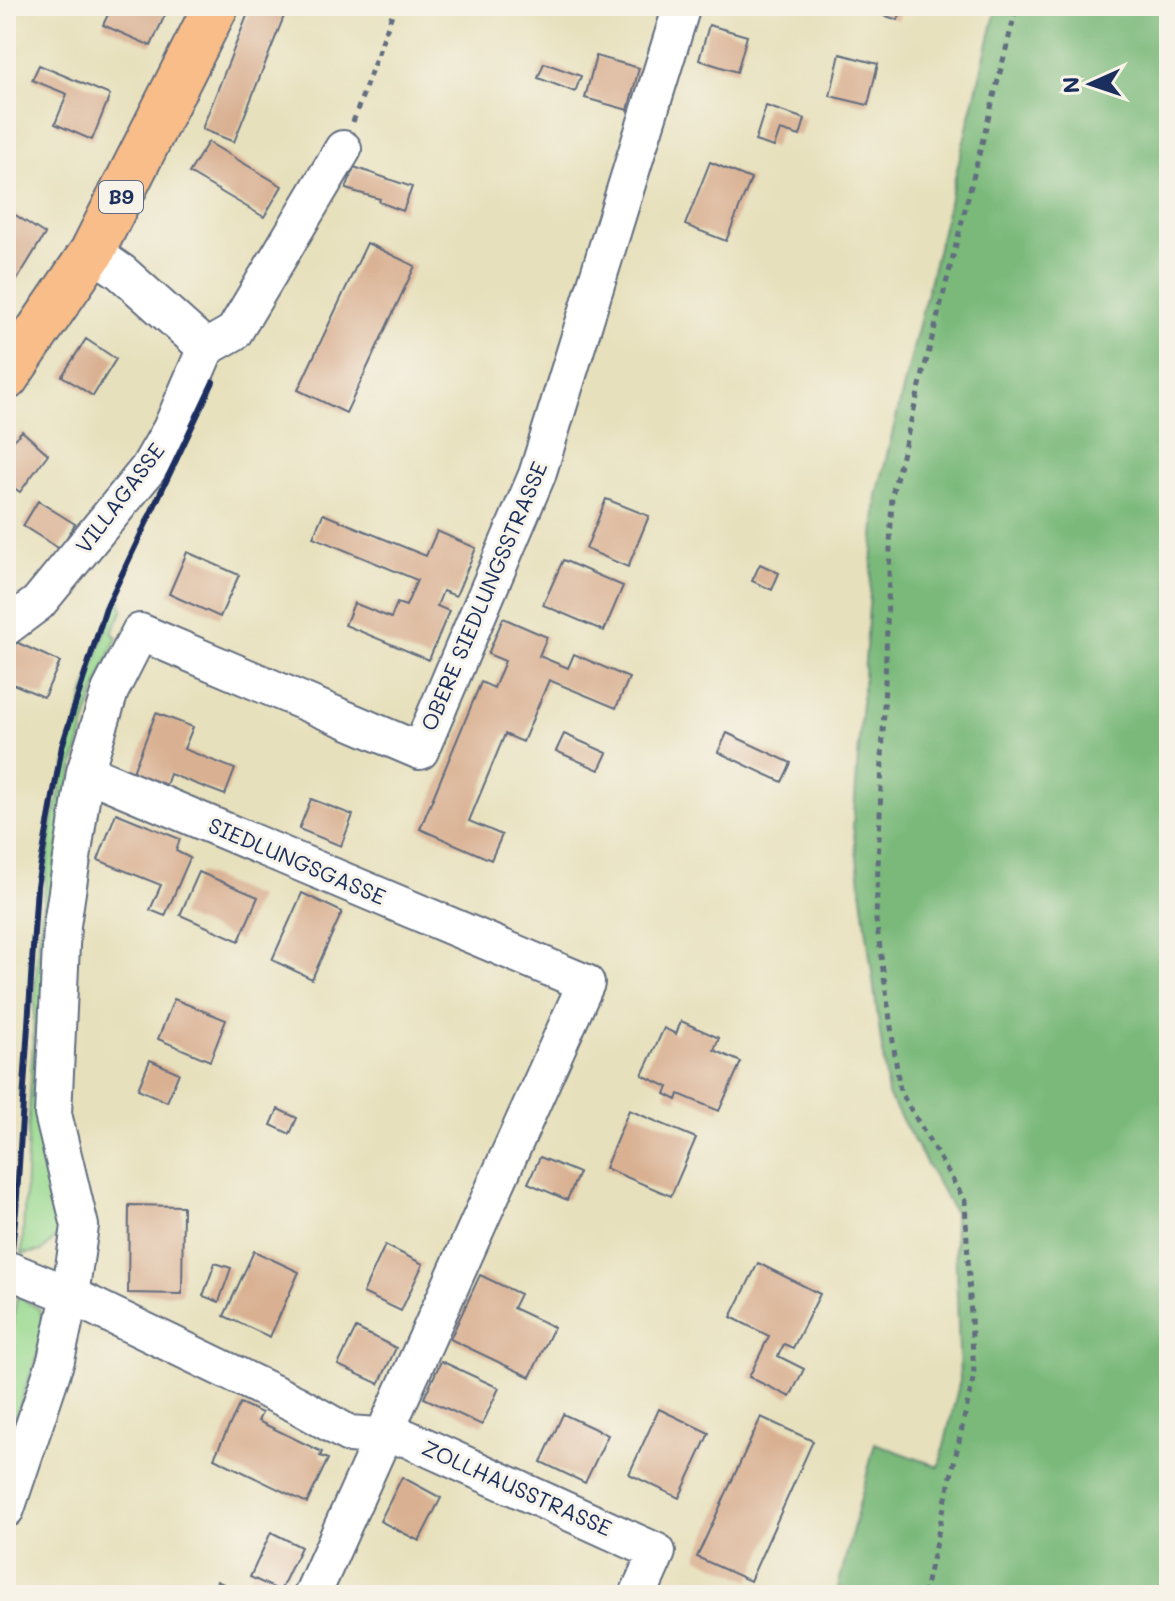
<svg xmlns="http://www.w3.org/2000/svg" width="1175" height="1601" viewBox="0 0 1175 1601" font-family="Mali,sans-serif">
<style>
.green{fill:#98d98f;stroke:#5a8476;stroke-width:2}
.forest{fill:#7ab97a;stroke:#4a746c;stroke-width:2}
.building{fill:#d9b092}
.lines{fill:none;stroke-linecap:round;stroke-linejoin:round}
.street-casing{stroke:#626d7f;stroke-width:40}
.primary-casing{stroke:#626d7f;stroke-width:48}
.path{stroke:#626d7f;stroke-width:5;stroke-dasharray:6 6;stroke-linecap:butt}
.street{stroke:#fff;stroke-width:36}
.primary{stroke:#f8bd88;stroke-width:44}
.rail{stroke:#1b2f5e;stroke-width:6}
.labels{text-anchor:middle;stroke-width:6;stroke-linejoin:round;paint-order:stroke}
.shield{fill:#f7f3e8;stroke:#5d6a87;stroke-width:2}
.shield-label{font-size:20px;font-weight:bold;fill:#1b2f5e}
.street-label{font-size:22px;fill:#1b2f5e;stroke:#f7f3e8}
</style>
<rect width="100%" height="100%" fill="#f7f3e8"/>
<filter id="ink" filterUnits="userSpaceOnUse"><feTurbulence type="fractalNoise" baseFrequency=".0125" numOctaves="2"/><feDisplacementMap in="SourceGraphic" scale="16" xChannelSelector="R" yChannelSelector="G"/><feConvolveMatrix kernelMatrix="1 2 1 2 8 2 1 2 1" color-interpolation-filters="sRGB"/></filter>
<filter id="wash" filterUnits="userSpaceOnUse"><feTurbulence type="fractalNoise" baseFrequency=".006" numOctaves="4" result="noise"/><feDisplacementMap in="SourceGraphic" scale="32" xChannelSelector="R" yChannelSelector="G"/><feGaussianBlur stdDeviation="1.8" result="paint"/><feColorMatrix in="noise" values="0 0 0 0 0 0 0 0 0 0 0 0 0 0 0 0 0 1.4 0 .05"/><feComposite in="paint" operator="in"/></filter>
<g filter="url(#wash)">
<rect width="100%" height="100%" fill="#e7e0bc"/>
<path class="green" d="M118,596L123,610L112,632L117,638C50,785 45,949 36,1108C41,1151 60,1189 61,1232L42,1251L22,1254L37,958L52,824L84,694Z
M17,1296L39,1309L46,1330L6,1445V1366Z"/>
<path class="forest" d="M997,6H1169V1595H836L875,1443L939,1467L960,1380L954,1212L888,1095L853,827L877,496Z"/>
<g id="blocks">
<path class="building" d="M112,6H169L151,46L103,25Z
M251,6H288L234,142L202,129Z
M856,6H903L898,20Z
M709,25L747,36L737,72L699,60Z
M840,54L878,64L868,105L830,96Z
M596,56L639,68L628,110L585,98Z
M544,63L581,76L575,92L538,78Z
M39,65L110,95L92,140L55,124L67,94L32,80Z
M766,106L805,119L800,136L780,130L774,147L755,141Z
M208,142L282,186L264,217L189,173Z
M710,162L751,179L726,241L685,225Z
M354,167L412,187L403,211L379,202L380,199L346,189Z
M6,209L45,234L6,298Z
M367,243L415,266L346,413L298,390Z
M86,339L116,359L93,396L62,376Z
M22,431L48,454L20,492L6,483V448Z
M606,499L649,516L628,567L586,549Z
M38,501L75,524L60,549L23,526Z
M323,514L426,556L437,531L476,548L456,596L443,591L437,606L449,611L429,660L345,625L354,603L391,618L397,603L406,606L417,580L313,537Z
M187,552L239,575L220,617L169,594Z
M563,560L623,586L604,631L543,605Z
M760,564L779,573L772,590L752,581Z
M503,618L547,637L539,656L568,668L574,654L629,678L616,708L549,680L523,742L505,734L469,821L502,835L491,860L420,829L481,682L494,688L505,661L488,654Z
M16,642L60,662L44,697L6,681V664Z
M156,713L193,727L184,749L235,769L225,795L170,774L166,785L133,772Z
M727,733L791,763L782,782L718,752Z
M564,734L607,753L599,770L556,751Z
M311,799L353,815L341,846L299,829Z
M116,813L180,839L176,851L190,858L165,916L150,910L161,885L98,860Z
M199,872L258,897L239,941L180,915Z
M302,893L342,912L312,979L272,960Z
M174,999L226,1020L210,1061L158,1039Z
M681,1021L719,1038L714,1050L741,1062L719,1111L679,1094L677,1100L665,1094L668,1087L642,1075L664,1028L676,1034Z
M150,1060L179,1073L167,1102L138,1089Z
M278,1109L297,1118L290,1134L271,1125Z
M629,1110L696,1138L671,1196L605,1168Z
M540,1157L579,1173L567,1200L528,1183Z
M129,1205L183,1206L182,1294L128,1293Z
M385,1245L423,1264L401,1311L363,1293Z
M254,1251L299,1272L270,1337L224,1316Z
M215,1263L231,1268L219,1302L203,1296Z
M758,1263L820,1294L793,1348L784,1344L778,1356L804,1369L790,1397L749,1377L769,1336L731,1317Z
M480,1275L520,1294L513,1308L554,1327L530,1377L450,1339Z
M356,1328L396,1348L379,1384L338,1365Z
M441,1361L499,1388L482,1425L424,1398Z
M240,1403L262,1413L258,1421L322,1452L320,1456L328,1459L307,1503L214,1458Z
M659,1409L709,1433L679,1498L629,1474Z
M563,1414L608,1435L585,1483L541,1462Z
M761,1417L813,1441L750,1581L697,1557Z
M402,1477L441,1498L419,1541L380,1521Z
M271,1532L301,1547L280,1591L250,1577Z
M217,1581L245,1595H211Z"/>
</g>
</g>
<g filter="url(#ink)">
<use href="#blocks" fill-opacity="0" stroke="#626d7f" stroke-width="2"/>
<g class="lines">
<g class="street-casing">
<path id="street" d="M206,348L234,332L343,149
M6,627L38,603L148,469L171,429L206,348L121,272L92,252
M85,772L586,983L312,1595
M6,1269L70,1295L296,1404L349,1434L406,1438L657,1552L638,1595
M6,1509L56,1360L70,1295L80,1226L53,1114L62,925L85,772L110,691L140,632L420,751L537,475L682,6"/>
</g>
<g class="primary-casing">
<path id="primary" d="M6,378L92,252L216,6"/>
</g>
<path class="path" d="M353,122L395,6
M924,1595L974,1375L965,1201L900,1091L876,920L892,495L1017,6"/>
<use href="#street" class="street"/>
<use href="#primary" class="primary"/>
<path class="rail" d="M6,1307L16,1211L37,886L62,746L106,608L213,382"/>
</g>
</g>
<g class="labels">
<rect class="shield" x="99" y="181" width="44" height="32" rx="6"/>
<g class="shield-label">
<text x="121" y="204">B9</text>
</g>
<g class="street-label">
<text transform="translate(120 498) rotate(-53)" y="8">VILLAGASSE</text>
<text transform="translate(484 596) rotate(-67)" y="8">OBERE SIEDLUNGSSTRASSE</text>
<text transform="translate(297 861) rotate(23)" y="8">SIEDLUNGSGASSE</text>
<text transform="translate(517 1488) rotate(24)" y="8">ZOLLHAUSSTRASSE</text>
</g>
</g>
<rect width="1175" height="1601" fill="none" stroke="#f7f3e8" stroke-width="32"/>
<g transform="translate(1091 84) rotate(267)" stroke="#f7f3e8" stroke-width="6" paint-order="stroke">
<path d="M0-6L14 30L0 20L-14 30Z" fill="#1b2f5e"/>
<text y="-12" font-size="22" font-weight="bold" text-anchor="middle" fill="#1b2f5e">N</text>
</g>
</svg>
